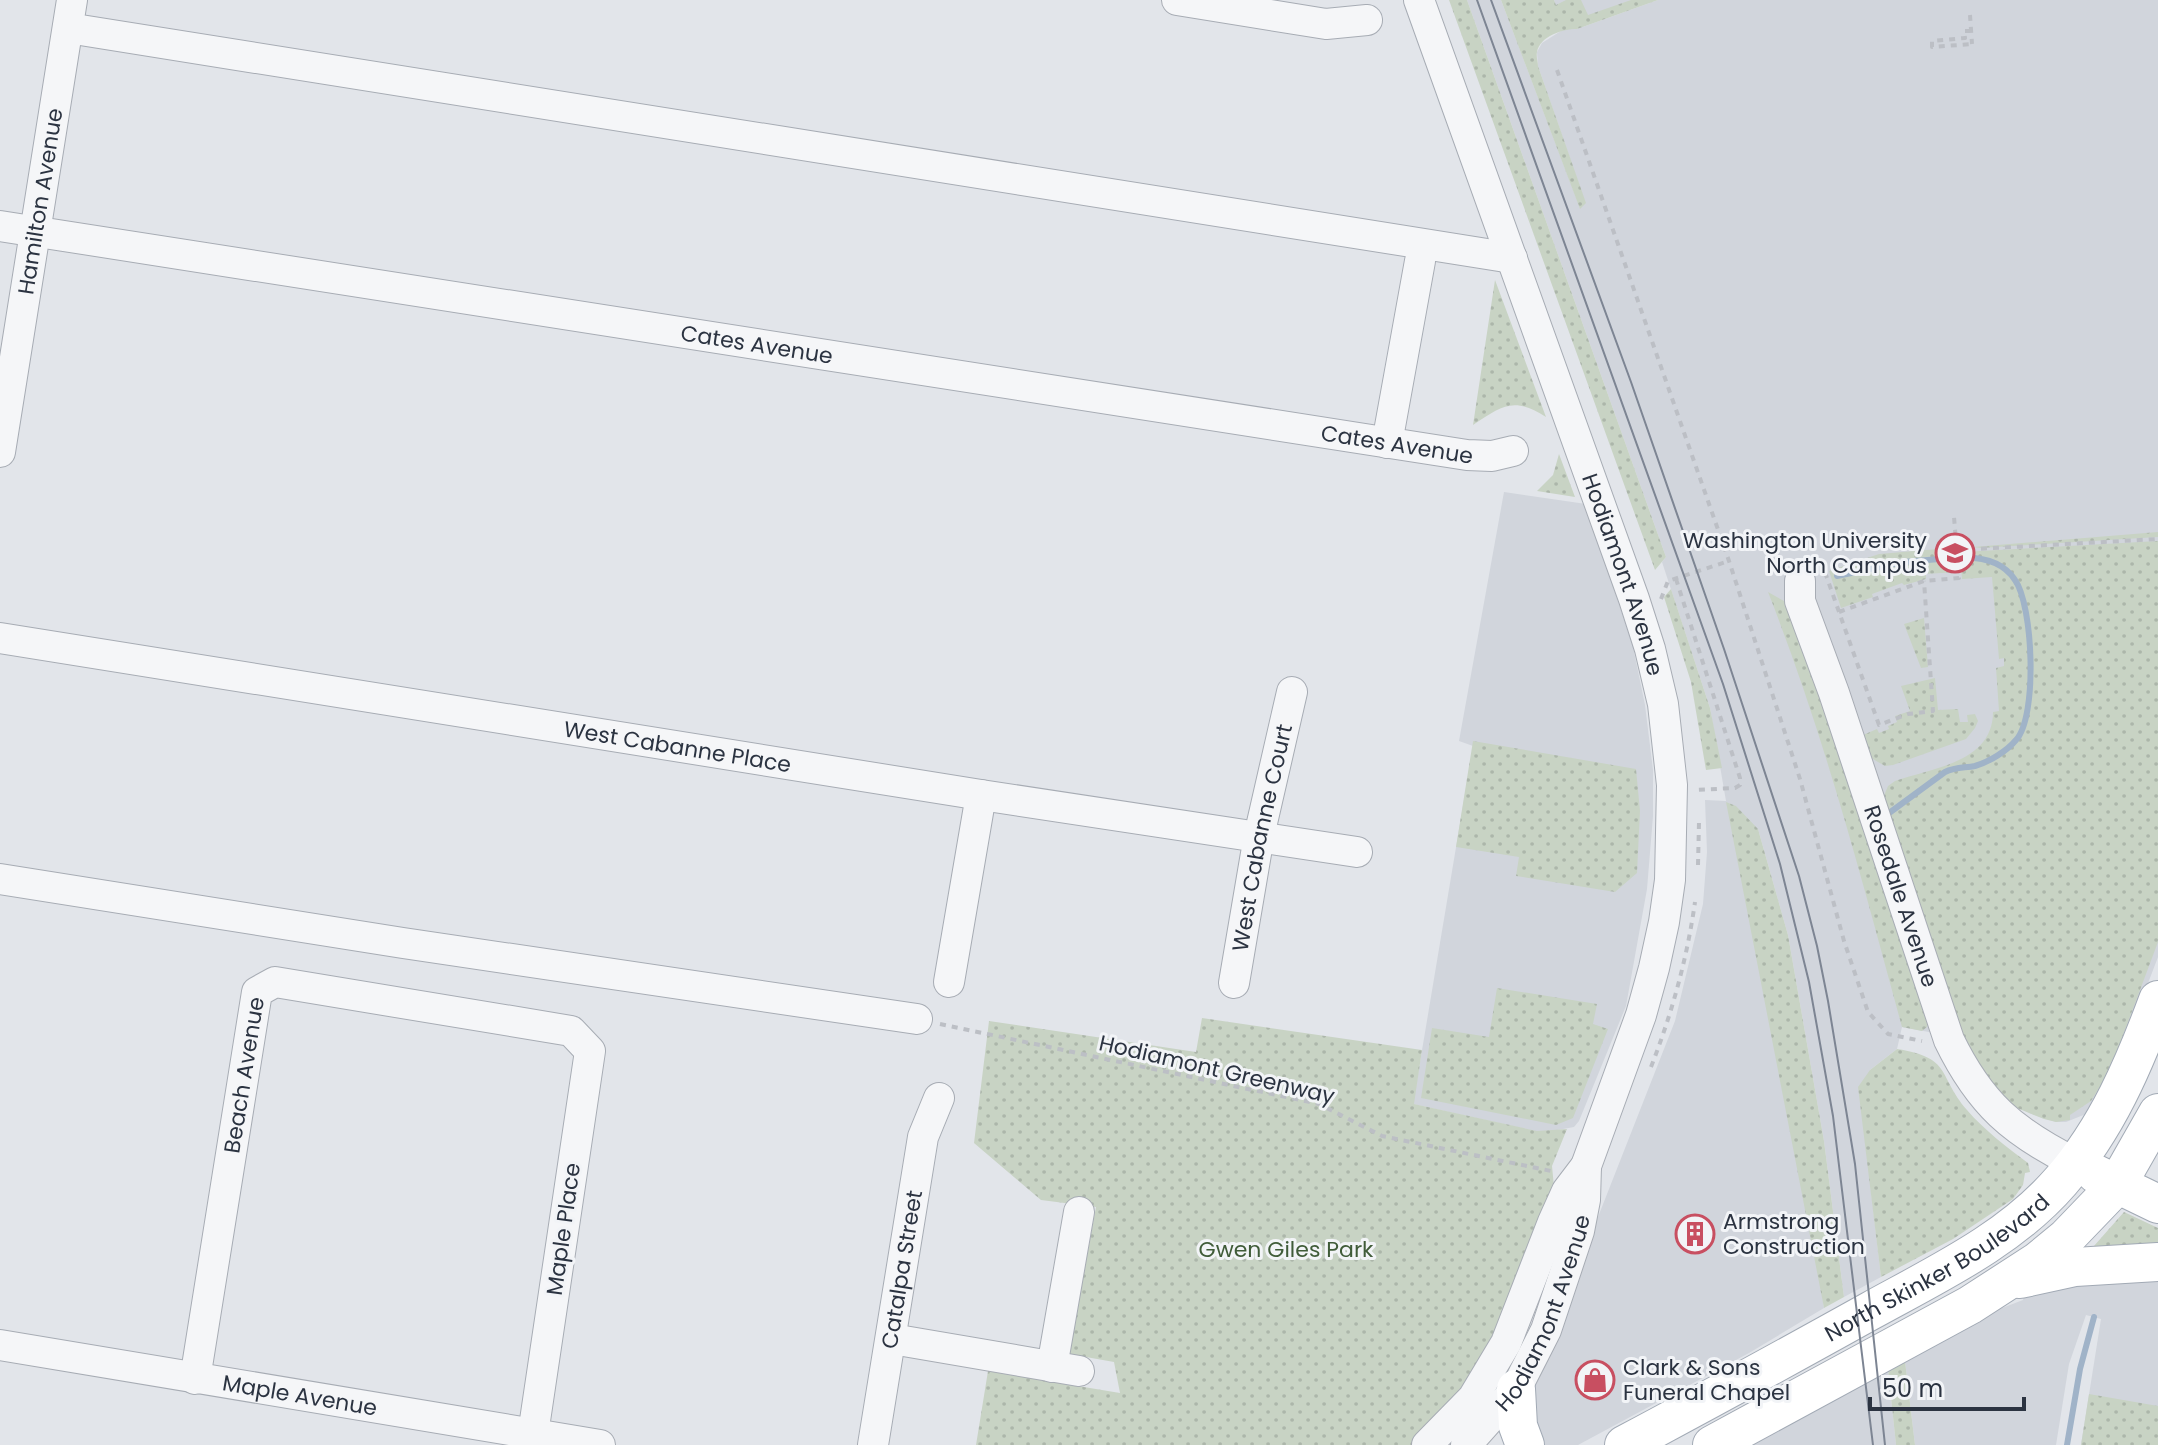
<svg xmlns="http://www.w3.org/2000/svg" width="2158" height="1445" viewBox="0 0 2158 1445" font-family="Poppins,sans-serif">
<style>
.built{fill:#d1d5dc}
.green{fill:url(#green-dots)}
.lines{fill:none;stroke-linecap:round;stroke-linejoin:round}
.stream{stroke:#a0b3c8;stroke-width:6}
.minor-casing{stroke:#a7acb4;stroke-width:32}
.major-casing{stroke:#a2aab5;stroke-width:40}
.path{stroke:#bcbfc5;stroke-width:4;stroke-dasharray:6 6;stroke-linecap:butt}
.minor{stroke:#f5f6f8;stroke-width:30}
.major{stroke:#fff;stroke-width:38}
.tram{stroke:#7d8593;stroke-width:2}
.labels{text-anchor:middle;stroke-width:6;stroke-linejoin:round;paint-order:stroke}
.street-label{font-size:22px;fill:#2b3341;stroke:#f2f4f7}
.poi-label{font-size:22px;fill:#2b3341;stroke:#f2f4f7;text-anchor:start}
.park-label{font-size:22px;fill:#405c39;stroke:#f2f4f7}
</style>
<defs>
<pattern id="green-dots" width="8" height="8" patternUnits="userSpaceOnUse" patternTransform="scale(2)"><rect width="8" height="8" fill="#c8d3c4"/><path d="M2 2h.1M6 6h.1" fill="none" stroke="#acb6aa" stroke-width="1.8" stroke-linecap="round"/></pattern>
</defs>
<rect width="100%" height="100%" fill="#e2e5ea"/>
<path class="built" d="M1467,0H1501L1580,208L1585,202L1538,66L1537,52L1542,43L1564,29L1554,0H1645L1577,29L1658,0H2158V957L2129,1033L2086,1114L2066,1122H2056L2029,1113L1961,1038L1902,1027L1897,1049L1870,1070L1871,1191L1881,1277L1844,1297L1824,1141L1788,935L1758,829L1824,1308L1749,1353L1578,1445H1537L1527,1402L1543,1357L1675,1021L1703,904L1707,852L1705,800L1726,801L1710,708L1662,562L1666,557Z
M1504,492L1586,504L1633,647L1645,705L1653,770V816L1647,889L1626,1006L1579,1121L1574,1127L1552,1131H1535L1413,1104L1473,746L1459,741Z
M2158,1272V1445H2081L2101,1319L2086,1315L2069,1364L2056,1445H1915L1905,1361L1989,1313L2023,1300L2025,1292Z
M1888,1369L1896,1445H1747Z"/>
<path class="green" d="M1449,0H1467L1666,557L1655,570Z
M1501,0H1554L1556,5L1566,0H1581L1588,15L1631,0H1658L1577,29C1563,29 1540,36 1537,52C1536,57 1538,62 1538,66L1586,203L1580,209Z
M1495,280L1546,417C1513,396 1502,406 1473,425Z
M1559,454L1575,497L1537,491L1553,475Z
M2158,532V537L1980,548L1973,547Z
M2158,541V942L2119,1046L2101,1085L2091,1101L2070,1115V1120L2056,1122L2044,1119L2012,1106L1994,1091L1961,1038L1883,798L1888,786L1895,781C1933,768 1993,762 1993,712L1999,711L1996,668L2004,666V658L1999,659L1992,577L1962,579L1960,555L1962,552Z
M1950,548L1954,553L1956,572L1926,574V579L1904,585L1902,583L1872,594L1873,597L1841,608L1829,571L1879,554Z
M1671,589L1710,708L1722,768L1706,770L1691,682L1664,597Z
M1768,592L1784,601L1791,610L1929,1020L1927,1027L1922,1031L1902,1027C1862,880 1824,734 1768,592Z
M1924,618L1928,667L1921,668L1904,624Z
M1935,678L1938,710L1958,709L1960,722H1968L1967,715L1975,714L1978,721L1975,728L1966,739L1893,765L1885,766L1871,758L1863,735L1877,729L1879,733L1889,729L1888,726L1897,722L1895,716L1910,711L1901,686Z
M1473,741L1636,769L1640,811L1637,873L1615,892L1516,876L1519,857L1456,847Z
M1726,802L1736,806L1758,829L1788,935L1824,1141L1844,1297L1824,1308Z
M1497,988L1597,1004L1593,1024L1608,1029L1573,1118L1556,1125L1421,1098L1432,1028L1489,1037Z
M1202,1018L1422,1050L1414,1104L1537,1131L1567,1129L1552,1166L1554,1187L1499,1329L1461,1400L1412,1445H976L988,1371L1120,1393L1114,1362L1069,1354L1096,1207L1041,1200L974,1143L989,1021L1196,1052Z
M1897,1049C1953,1058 1937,1075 1967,1110C1984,1130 2008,1148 2028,1163L2030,1172L2025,1173L2023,1185L2013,1199L1953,1239L1881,1277L1858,1087L1870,1070Z
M2124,1212L2158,1228V1250L2086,1255Z
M1905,1361L1915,1445H1896L1888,1369Z
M2089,1394L2158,1406V1445H2081Z"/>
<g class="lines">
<path class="stream" d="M1837,576L1903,562L1952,558
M1885,816L1945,772C1955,767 1964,768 1975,766C1989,762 2007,751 2016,740C2038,716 2033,605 2015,580C2003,562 1982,557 1961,558
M2067,1445L2080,1369L2094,1317"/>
<g class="minor-casing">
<g id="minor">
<path d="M1177,0L1326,24L1367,20"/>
<path id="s1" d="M1419,0L1634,599L1650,649L1663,704L1672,785L1670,880L1664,922L1654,968L1641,1015L1586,1166L1567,1191L1553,1222L1506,1343L1473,1398L1427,1445"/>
<path d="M68,28L1512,258"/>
<path id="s2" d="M0,226L1467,455L1492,456L1513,451"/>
<path d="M1387,443L1420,261"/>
<path id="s3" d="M0,452L72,0"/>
<path id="s4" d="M1800,581V601L1834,693L1949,1040C1980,1104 2013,1132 2075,1163"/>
<path id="s5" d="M0,638L981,795L1357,852"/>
<path d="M0,879L403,943L917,1019"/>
<path d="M949,982L981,795"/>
<path id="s6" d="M1234,983L1259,836L1292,692"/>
<path d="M892,1339L1079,1371"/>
<path id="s7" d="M0,1345L600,1445"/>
<path d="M1052,1367L1079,1212"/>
<path id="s8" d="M195,1379L257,992L275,982L571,1031L590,1051L533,1434"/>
<path id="s9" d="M873,1445L923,1137L939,1098"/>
<path id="s10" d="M1466,1445L1516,1389L1546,1330L1579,1231L1585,1200L1586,1166"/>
</g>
</g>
<g class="major-casing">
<g id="major">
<path d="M2096,1174L2158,1204"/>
<path d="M2020,1279L2075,1267L2158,1262"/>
<path d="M1516,1389L1518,1426L1525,1445"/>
<path id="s11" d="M1624,1445C1707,1401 1789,1356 1870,1311C1937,1274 2010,1240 2061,1181C2107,1128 2134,1065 2158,1000"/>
<path d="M1712,1445L1970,1305L2038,1261L2066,1238L2117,1185L2158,1113"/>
</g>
</g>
<path class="path" d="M1970,15L1972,44
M1971,31H1964L1965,38L1932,41V47L1972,44
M1557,70L1729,561L1800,779L1844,941L1868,1012L1888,1034L1922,1041
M1957,550L2158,539
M1821,561L1879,725L1908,714L1933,711L1924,581
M1676,579L1740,778V785L1735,788L1694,790
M1661,599L1668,581L1729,561
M1839,612L1924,581L1959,578L1954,517
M1698,865L1699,822
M940,1024L1319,1104L1382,1136L1551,1171
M1651,1067C1672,1013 1687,959 1695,902"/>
<use href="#minor" class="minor"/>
<use href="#major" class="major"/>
<path class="tram" d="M1477,0L1723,684L1780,864L1809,982L1833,1116L1873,1445
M1491,0L1631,382L1724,649L1799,876L1817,946L1828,1001L1855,1164L1885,1445"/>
</g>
<defs>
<g id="university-ring" transform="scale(2)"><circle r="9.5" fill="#f2f4f7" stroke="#c84f61" stroke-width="1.5"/><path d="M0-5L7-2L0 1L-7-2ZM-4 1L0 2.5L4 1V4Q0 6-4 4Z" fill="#c84f61"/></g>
<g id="building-ring" transform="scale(2)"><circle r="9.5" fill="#f2f4f7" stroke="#c84f61" stroke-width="1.5"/><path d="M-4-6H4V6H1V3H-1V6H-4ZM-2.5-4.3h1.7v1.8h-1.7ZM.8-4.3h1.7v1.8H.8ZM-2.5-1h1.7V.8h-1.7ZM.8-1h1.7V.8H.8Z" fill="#c84f61"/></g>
<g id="shop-ring" transform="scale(2)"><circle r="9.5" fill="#f2f4f7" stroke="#c84f61" stroke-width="1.5"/><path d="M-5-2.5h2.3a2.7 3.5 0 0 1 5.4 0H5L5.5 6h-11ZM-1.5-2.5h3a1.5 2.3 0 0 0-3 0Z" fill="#c84f61"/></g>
</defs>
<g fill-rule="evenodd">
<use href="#university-ring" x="1955" y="553"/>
<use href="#building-ring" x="1695" y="1234"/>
<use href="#shop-ring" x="1595" y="1380"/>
</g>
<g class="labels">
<g class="street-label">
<text dy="8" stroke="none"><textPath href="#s3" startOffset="254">Hamilton Avenue</textPath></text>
<text dy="8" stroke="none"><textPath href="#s2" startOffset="766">Cates Avenue</textPath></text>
<text dy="8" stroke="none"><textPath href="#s2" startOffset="1414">Cates Avenue</textPath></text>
<text dy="8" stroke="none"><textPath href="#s1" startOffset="610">Hodiamont Avenue</textPath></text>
<text dy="8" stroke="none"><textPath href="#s5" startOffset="686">West Cabanne Place</textPath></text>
<text dy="8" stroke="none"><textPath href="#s6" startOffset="148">West Cabanne Court</textPath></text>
<text dy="8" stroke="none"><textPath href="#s4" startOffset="332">Rosedale Avenue</textPath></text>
<text transform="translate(1217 1069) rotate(13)" y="8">Hodiamont Greenway</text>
<text dy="8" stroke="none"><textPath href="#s8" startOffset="308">Beach Avenue</textPath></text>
<text transform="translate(563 1229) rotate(-82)" y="8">Maple Place</text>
<text dy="8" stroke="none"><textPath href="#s11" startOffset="360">North Skinker Boulevard</textPath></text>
<text dy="8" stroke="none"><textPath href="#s9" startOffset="178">Catalpa Street</textPath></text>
<text dy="8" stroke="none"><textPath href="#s10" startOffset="156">Hodiamont Avenue</textPath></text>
<text dy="8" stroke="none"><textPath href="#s7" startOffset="304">Maple Avenue</textPath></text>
</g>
<g class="poi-label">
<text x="1927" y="548" text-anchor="end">Washington University<tspan x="1927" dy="25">North Campus</tspan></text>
<text x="1723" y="1229">Armstrong<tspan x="1723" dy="25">Construction</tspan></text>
<text x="1623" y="1375">Clark &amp; Sons<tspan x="1623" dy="25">Funeral Chapel</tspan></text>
</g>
<g class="park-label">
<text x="1286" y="1257">Gwen Giles Park</text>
</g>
</g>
<path d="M1870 1397v12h154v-12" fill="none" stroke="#2b3341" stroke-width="4"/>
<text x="1882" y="1397" font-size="24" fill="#2b3341" stroke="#f2f4f7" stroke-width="6" paint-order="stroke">50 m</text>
</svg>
